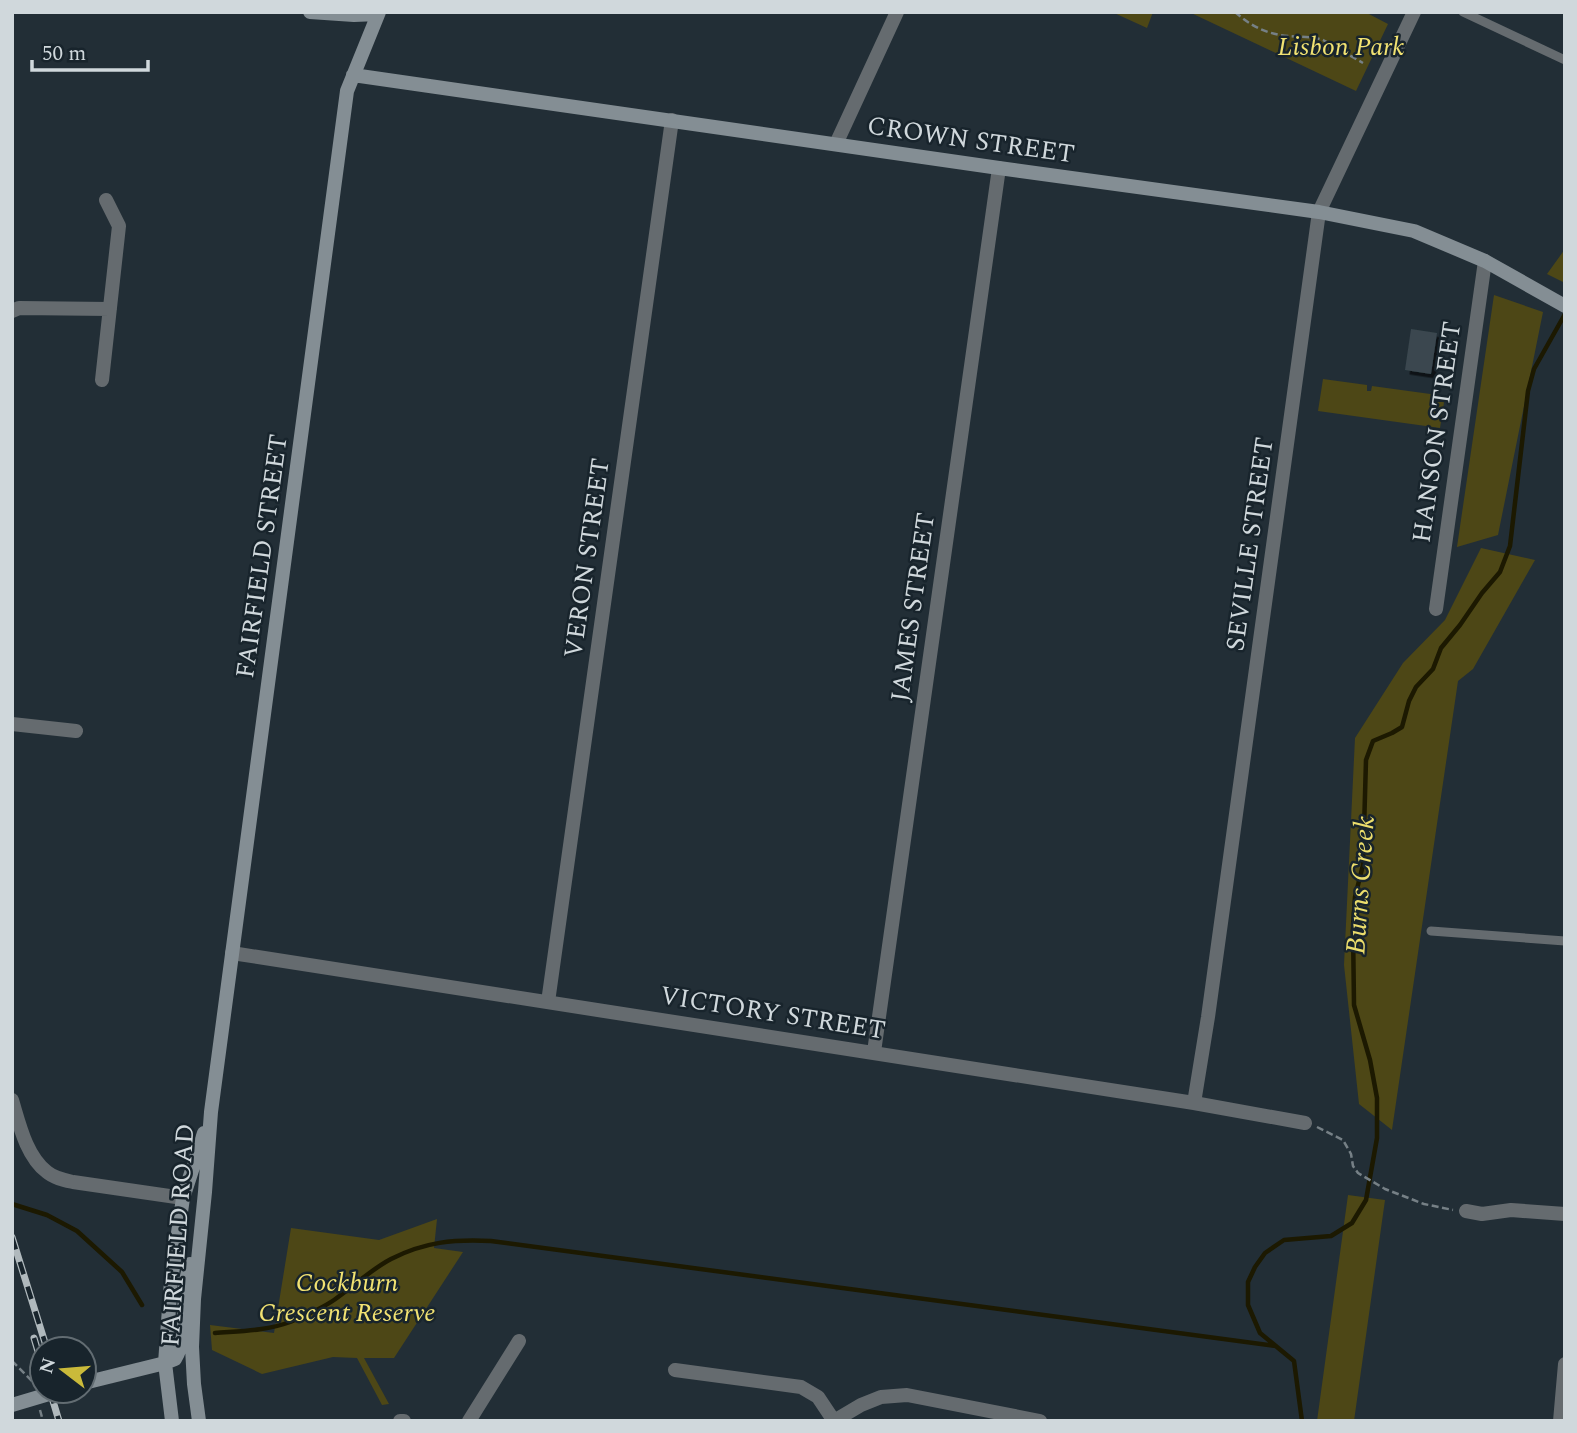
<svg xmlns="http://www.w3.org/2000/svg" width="1577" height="1433" viewBox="0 0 1577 1433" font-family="Spectral,serif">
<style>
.green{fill:#4d4716}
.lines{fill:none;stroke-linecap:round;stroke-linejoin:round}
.stream{stroke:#1c1901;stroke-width:4.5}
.building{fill:#3a474f;filter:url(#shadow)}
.path{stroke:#768086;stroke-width:2.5;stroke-dasharray:7 3.5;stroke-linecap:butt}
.lane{stroke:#656b6f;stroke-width:9}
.street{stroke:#656b6f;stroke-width:14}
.secondary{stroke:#848e94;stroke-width:14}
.rail-casing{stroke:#b0b9bd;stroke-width:7}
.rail{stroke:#18242c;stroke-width:4.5;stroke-dasharray:13;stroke-linecap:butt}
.labels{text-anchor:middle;stroke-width:5;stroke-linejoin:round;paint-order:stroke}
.park-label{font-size:26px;font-style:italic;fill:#f1e272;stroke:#18242c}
.street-label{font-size:26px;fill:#d0d8dc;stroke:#18242c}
.water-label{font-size:28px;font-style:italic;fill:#ebdd6c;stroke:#18242c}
</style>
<defs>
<filter id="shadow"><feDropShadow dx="4.5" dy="4.5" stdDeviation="0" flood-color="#0009"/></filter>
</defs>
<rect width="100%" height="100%" fill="#222e36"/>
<path class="green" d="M1112,12H1153L1147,28Z
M1189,12H1365L1388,24L1356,91Z
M1565,249V283L1547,274Z
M1494,295L1543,312L1498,535L1457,547Z
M1323,379L1367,385V391H1371L1372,386L1445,396L1440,428L1318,411Z
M1481,548L1535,560L1473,669L1458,681L1392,1130L1359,1104L1344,965L1355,738L1403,663L1445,620Z
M1348,1195L1385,1200L1354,1421H1317Z
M437,1219L434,1248L463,1252L394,1358H364L389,1404L382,1405L357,1358L333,1357L262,1374L212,1350L210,1325L274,1333L291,1228L379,1240Z"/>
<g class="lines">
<path class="stream" d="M12,1204L47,1215L77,1231L122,1272L142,1305
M215,1333C240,1331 266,1331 290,1322C304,1316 321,1309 334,1300C353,1287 370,1270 391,1259C424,1242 454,1239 491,1241L1276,1346
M1302,1421L1294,1361L1260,1333L1248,1305V1282L1255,1267L1265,1253L1284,1240L1331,1236L1352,1223L1366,1200L1377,1138V1098L1370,1060L1354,1005L1353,928L1355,897L1363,865L1366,760L1373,741L1392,733L1402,727L1409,701L1416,687L1433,669L1441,648L1460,625L1482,593L1500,572L1510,546L1528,391L1534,369L1565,314"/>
</g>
<path class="building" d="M1411,329L1437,333L1431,374L1405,370Z"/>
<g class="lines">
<path class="path" d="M1235,12C1251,26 1266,34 1288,36C1299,37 1311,36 1323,40L1363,63
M1317,1127L1343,1140L1351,1154L1353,1166L1358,1173L1385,1189L1424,1204L1453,1210
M12,1361L34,1383
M40,1410L43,1421"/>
<path class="lane" d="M1463,12L1565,60
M1431,931L1565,941"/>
<path class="street" d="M836,144L897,12
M12,311L19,308L110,309
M102,380L119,226L106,200
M1436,609L1485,261
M12,724L76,731
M232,953L1194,1103L1305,1123
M548,1002L672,120
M874,1052L999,168
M12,1100C19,1123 26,1156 47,1172C54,1178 64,1180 73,1182L183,1198
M1194,1103L1208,1017L1319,212L1414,12
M1466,1211L1482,1214L1511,1210L1565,1214
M675,1370L801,1387L818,1397L834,1421L861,1405L881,1397L907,1395L1040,1421
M400,1421H404
M469,1421L519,1341
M1560,1421L1565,1364"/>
<path class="secondary" d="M310,12L354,15L378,14
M353,75L999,168L1319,212L1414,231L1485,261L1565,306
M84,1383L165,1363L175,1359C188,1338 183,1310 185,1287C186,1279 188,1272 190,1264
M12,1405L59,1391
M172,1421L165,1363L171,1281L183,1198L204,1133
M199,1421L194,1384L192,1347L194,1299L205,1192L211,1112L347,91L379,12"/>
<g class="rail-casing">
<path id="rail" d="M12,1237L47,1349
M34,1338L42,1365
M50,1391L59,1421"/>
</g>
<use href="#rail" class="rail"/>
</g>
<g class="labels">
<g class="park-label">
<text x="1341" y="55">Lisbon Park</text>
<text x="347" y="1291">Cockburn<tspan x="347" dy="30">Crescent Reserve</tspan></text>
</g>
<g class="street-label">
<text transform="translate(971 139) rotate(8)" y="9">CROWN STREET</text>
<text transform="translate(1436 432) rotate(-82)" y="9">HANSON STREET</text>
<text transform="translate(1249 544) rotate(-82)" y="9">SEVILLE STREET</text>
<text transform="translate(261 556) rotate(-82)" y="9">FAIRFIELD STREET</text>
<text transform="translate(586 558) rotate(-82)" y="9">VERON STREET</text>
<text transform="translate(912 607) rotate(-82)" y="9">JAMES STREET</text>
<text transform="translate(773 1012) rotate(9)" y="9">VICTORY STREET</text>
<text transform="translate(177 1235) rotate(-86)" y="9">FAIRFIELD ROAD</text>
</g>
<g class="water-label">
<text transform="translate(1359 885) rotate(-86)" y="10">Burns Creek</text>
</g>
</g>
<rect width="1577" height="1433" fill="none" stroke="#d0d8dc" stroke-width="28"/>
<g transform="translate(63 1370) rotate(286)"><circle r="33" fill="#18242c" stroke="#626c72" stroke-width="2"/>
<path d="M0-5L12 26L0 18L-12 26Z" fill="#caba3a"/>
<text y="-10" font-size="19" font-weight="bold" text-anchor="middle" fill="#d0d8dc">N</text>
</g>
<path d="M32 60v10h116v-10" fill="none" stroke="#d0d8dc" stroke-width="3.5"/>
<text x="42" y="60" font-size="21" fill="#d0d8dc" stroke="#18242c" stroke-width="5" paint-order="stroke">50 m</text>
</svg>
